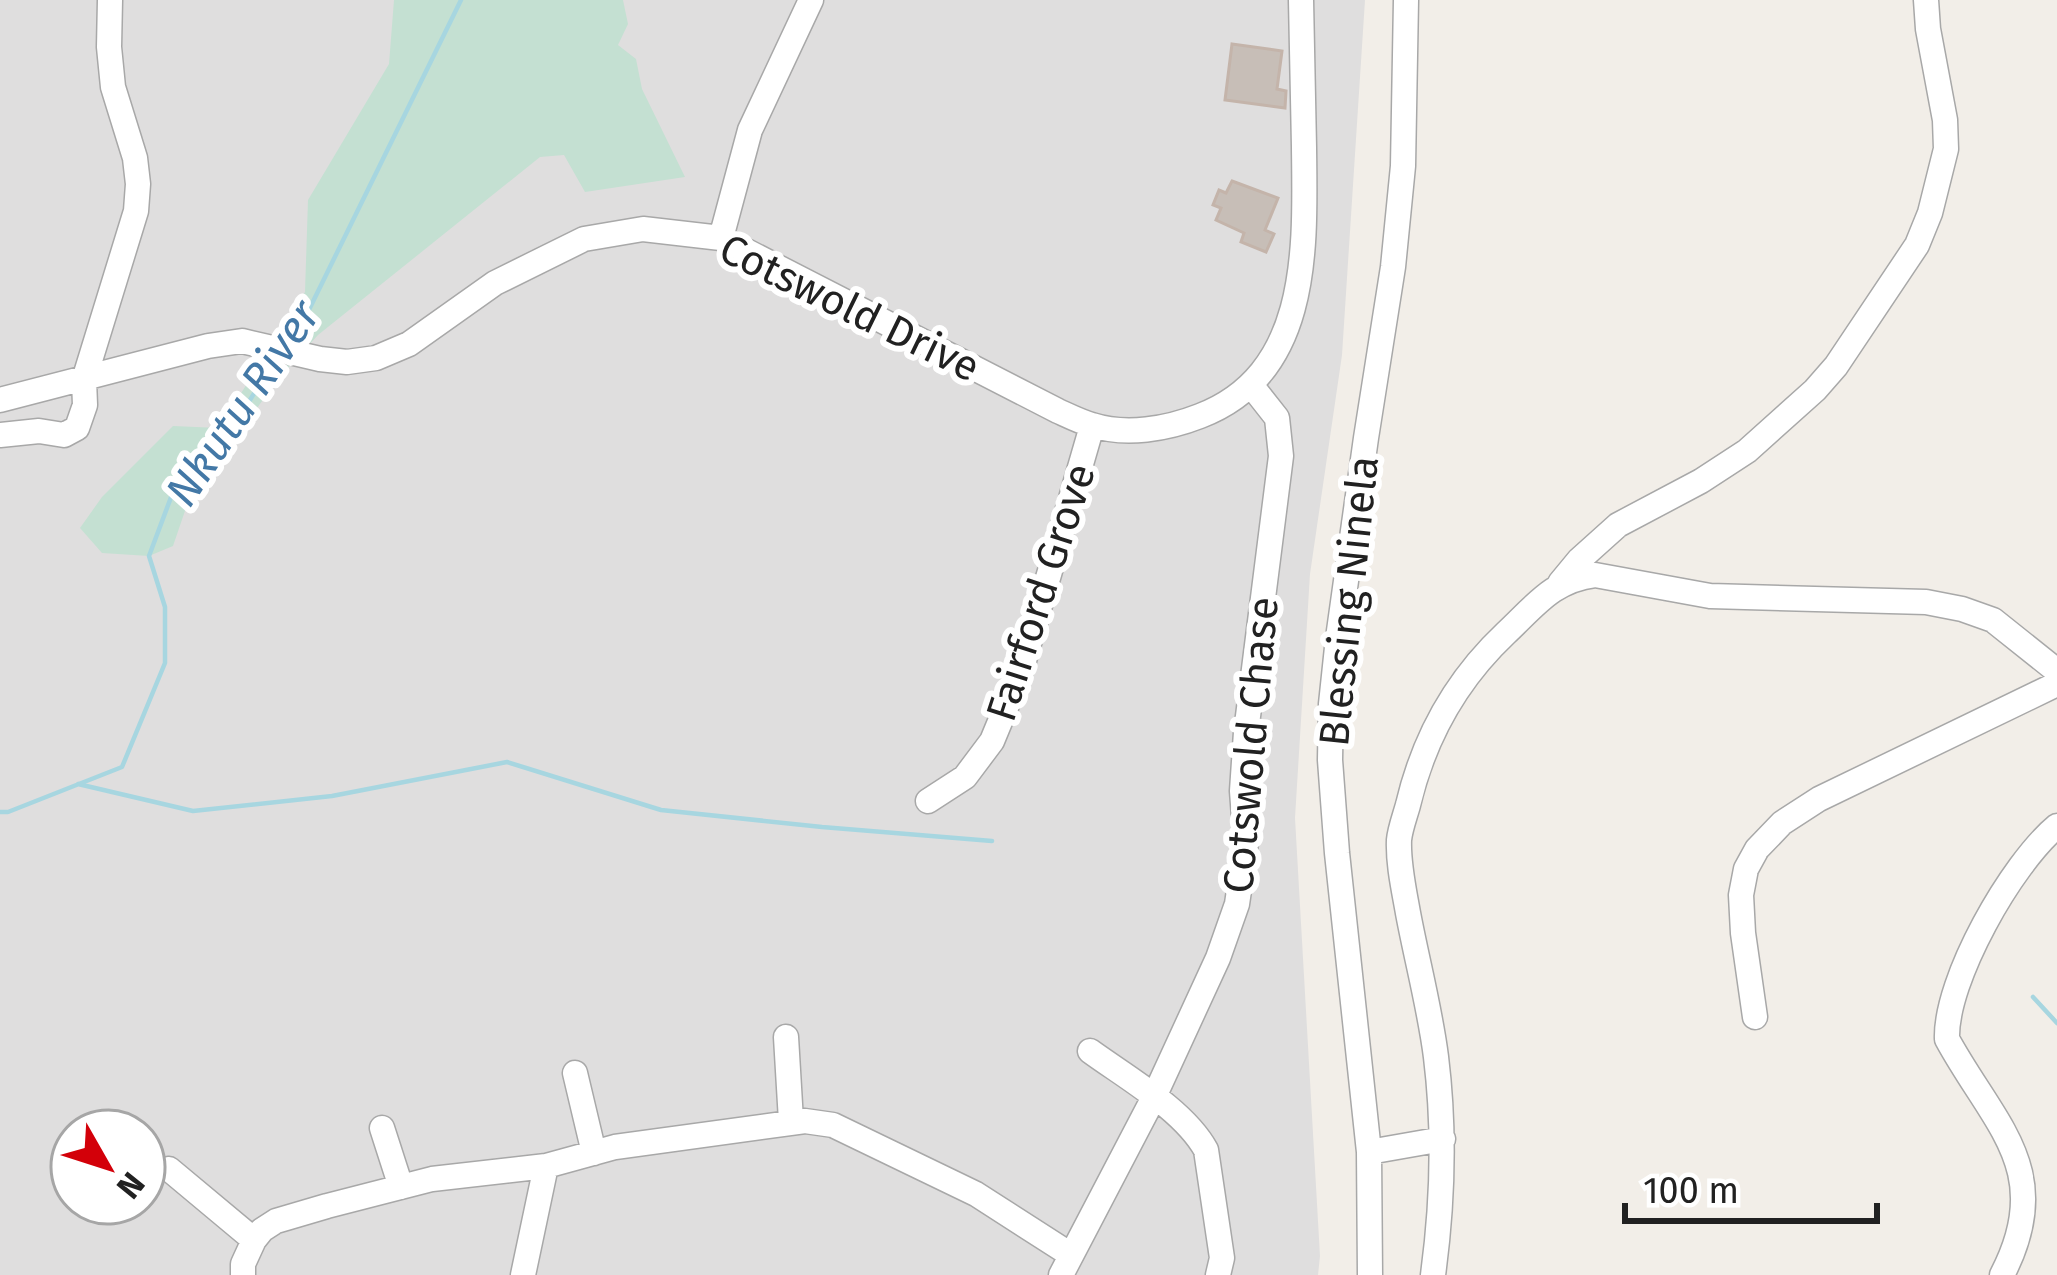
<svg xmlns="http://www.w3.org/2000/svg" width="2057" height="1275" viewBox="0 0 2057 1275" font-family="'Fira Sans',sans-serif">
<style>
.residential{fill:#dfdede;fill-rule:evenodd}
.wetland{fill:#c4e0d2}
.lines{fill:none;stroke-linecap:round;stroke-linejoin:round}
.stream{stroke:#a7d6e0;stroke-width:4.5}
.building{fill:#c7beb7;stroke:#c4b4aa;stroke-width:3}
.minor-casing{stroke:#a8a8a8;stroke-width:27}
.minor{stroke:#fff;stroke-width:24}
.labels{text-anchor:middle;stroke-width:12;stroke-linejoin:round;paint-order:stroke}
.street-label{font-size:42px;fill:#212121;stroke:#fff}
.water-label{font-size:45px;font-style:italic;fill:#4378a6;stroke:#fff}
</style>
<rect width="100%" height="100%" fill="#f2eee8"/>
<path class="residential" d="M0,0H1365L1342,355L1310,574L1295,818L1320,1256L1318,1275H0ZM72,1131H144V1203H72Z"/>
<path class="wetland" d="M394,0H623L628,24L618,45L636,59L642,89L685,177L585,192L564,155L540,157L318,335L278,379L187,505L173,546L149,556L102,553L80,528L102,497L173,426L219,428L305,292L308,200L389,64Z"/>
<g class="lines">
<path class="stream" d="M288,343L301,326L461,0
M78,784L193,811L332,796L507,762L661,810L822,827L992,841
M0,812H8L122,767L165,663V607L149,556L173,492L231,431L277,356
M2033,997L2057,1023"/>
</g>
<path class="building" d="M1232,44L1282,51L1277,89L1286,91L1285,108L1225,100Z
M1232,181L1278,198L1265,230L1274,234L1266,252L1241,242L1244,233L1216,220L1221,208L1213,205L1219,190L1226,193Z"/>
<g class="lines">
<g class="minor-casing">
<path id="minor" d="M721,238L750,130L811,0
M0,400L208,346L242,341L320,359L347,362L376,358L409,344L495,283L584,239L643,229L721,238L1058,411C1069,416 1081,422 1092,425C1126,436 1167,429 1200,416C1312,373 1305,245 1304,147C1303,98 1302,49 1301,0
M0,435L39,431L64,435L77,428L85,405L84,380L136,211L138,184L135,158L113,87L109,47L110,0
M1560,583L1579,560L1618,525L1701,481L1747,451L1815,390L1836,366L1917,245L1930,213L1946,149L1945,120L1928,29L1926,0
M928,801L965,777L992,741L1021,671L1092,426
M1755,1017L1743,933L1741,895L1746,869L1757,849L1782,823L1819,799L2057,684
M786,1037L791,1121
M1090,1051C1127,1078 1184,1110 1206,1150L1222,1258L1218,1275
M575,1073L594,1153
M382,1128L401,1187
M1369,1152L1443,1139
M169,1169L254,1240
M243,1275V1264L254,1240L262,1230L276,1221L327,1206L432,1179L546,1166L615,1147L805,1121L833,1125L976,1194L1071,1255
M523,1275L546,1166
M1061,1275L1154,1097L1218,958L1237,904L1246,843L1242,791L1246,732L1281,456L1277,418L1251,385
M1370,1275L1369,1152L1337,853L1330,760L1331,704L1338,638L1366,438L1393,267L1403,166L1406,0
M1433,1275C1443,1201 1445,1130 1436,1057C1430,1009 1417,961 1408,913C1404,890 1398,864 1399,840C1400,829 1405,816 1408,805C1424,737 1455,681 1506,633C1535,606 1553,580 1595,575L1710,596L1926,602L1962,609L1993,620L2057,671
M2002,1275C2057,1170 1993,1124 1947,1039C1945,980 2012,863 2057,826"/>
</g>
<use href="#minor" class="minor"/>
</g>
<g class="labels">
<g class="street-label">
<text transform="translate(850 307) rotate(26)" y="15">Cotswold Drive</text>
<text transform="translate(1040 592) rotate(-72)" y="15">Fairford Grove</text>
<text transform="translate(1348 601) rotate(-84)" y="15">Blessing Ninela</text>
<text transform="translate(1250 745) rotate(-85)" y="15">Cotswold Chase</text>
</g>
<g class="water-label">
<text transform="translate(242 403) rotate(-56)" y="16">Nkutu River</text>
</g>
</g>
<g transform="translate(108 1167) rotate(129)"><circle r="57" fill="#ffffff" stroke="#a6a6a6" stroke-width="3"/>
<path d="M0-9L21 45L0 30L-21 45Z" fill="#d30009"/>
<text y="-18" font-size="33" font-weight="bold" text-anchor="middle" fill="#212121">N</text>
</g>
<path d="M1625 1203v18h252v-18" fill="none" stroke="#212121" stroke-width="6"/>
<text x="1643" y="1203" font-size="36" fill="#212121" stroke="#ffffff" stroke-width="9" paint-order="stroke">100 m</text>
</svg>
